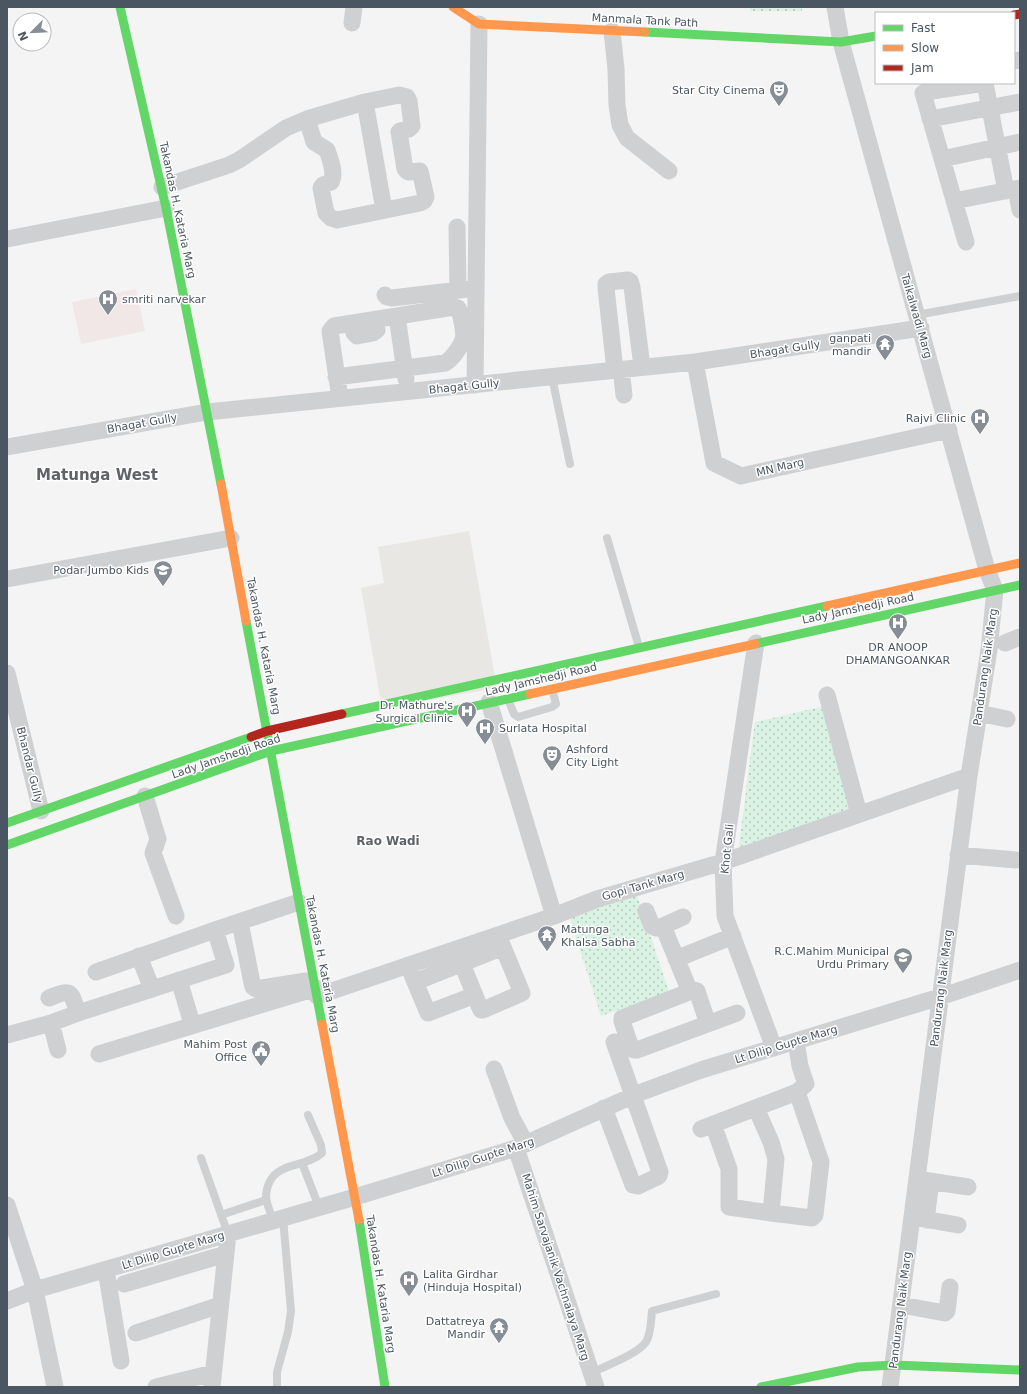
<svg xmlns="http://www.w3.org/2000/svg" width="1027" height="1394" viewBox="0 0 1027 1394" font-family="'DejaVu Sans',sans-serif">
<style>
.commercial{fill:#e8e7e3}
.medical{fill:#f1e7e6}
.green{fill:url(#green-dots)}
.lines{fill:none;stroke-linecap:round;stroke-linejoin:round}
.lane{stroke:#ced0d2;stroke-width:8}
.street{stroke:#ced0d2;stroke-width:17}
.fast{stroke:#63d668;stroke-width:9}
.slow{stroke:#ff974d;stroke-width:9}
.jam{stroke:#b3261e;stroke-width:9}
.labels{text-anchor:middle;stroke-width:3;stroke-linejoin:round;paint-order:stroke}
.street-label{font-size:11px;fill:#4a5661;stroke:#fff}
.poi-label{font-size:11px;fill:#4a5661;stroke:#fff;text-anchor:end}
.neighbourhood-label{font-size:12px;font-weight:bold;fill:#5f6368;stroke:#fff}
.district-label{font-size:15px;font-weight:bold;fill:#5f6368;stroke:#fff}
</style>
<defs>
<pattern id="green-dots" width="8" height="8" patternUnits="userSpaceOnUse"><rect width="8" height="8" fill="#d9f2e3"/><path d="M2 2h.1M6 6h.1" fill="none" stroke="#b2c7bb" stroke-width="1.8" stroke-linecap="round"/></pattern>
</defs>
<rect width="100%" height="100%" fill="#f4f4f4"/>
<path class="commercial" d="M469,531L497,688L382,708L361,588L384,583L378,547Z"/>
<path class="medical" d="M136,289L145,331L81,344L72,302Z"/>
<path class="green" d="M750,7H802V11H750Z
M824,706L852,808L738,852L755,722Z
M636,892L669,992L601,1016L569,916Z"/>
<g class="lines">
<path class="lane" d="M917,315L1020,296
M552,377L570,464
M607,538L639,647
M508,699L514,714L518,717L552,707L556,704L552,689
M201,1158L228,1234
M302,1163L319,1207
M221,1215L266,1200
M273,1220C268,1205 262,1197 270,1181C280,1162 307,1167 322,1153L321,1145L308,1115
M591,1373C605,1366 638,1354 646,1342C651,1334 651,1321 652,1311L716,1294
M277,1387V1372L288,1332L291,1311L283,1218"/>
<path class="street" d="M835,7L841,42L987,570L995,590L989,650L969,776L890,1387
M352,23L354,7
M612,31L616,69L617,105L620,125L627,138L669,171
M1014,61L1020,60
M985,83L1006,191
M365,102L384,210
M930,119L1020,102
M942,159L1020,142
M162,187L229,165L239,160L286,128L307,119L365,102L399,95L407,97L409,101L412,126L409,129L400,131L399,132L405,169L408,172L420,171L426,197L424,201L420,203L337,220L331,218L326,213L321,188L323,185L331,182C336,173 330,159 327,150L314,142L307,119
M1016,189L1020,210
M954,201L1020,188
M457,227L458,290
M7,239L166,208
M966,242L923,93L925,92L985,83
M385,295L387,297L392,298L476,288
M397,316L406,379
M352,323L354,333L357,336L373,333L377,330L375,319
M695,362L714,463L741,476L949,430
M621,369L624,395
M615,370L606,288V284L609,282L628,280L630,281L632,287L642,367
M336,377L445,363C452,359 460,348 463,340C465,334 461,314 458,308L454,307L334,326L330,331L340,398
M475,385L479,24
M7,447L207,412L695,362L921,328
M7,579L231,538
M756,643L723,862L725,916L774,1048
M1005,643L1020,637
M7,673L41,811
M827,695L859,814
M489,702L554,916
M979,713L1007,719
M145,796L158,839L153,853L176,916
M958,855L1016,860
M646,911L652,926L656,928L663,926
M683,917L663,926L690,992
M240,922L252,983L253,987L256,989L306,981
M456,949L480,1008L481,1010H483L522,993L498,935
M139,956L152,989
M676,959L733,936
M408,965L428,1013L475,995
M96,972L215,930L299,902
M179,980L190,1017
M415,982L503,947
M317,996L554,916L597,899L723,862L969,776
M49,998C72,989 70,990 78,1013L226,965L215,930
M708,1024L697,991L694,990L625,1017L622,1018V1021L631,1048L634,1050H637L737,1013
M7,1035L51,1023
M58,1050L51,1023L78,1013
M99,1054L316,988
M494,1069L512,1118L526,1144
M604,1108L633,1185L638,1186L659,1176L660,1172L614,1042
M756,1108L771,1142L776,1159L771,1213L812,1218L815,1215L821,1162L797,1092
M713,1124L729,1169V1207L771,1213
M701,1129L797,1092L806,1084L800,1066L796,1041
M516,1148L596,1387
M917,1179L968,1187
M7,1205L35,1290L55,1387
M912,1217L958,1225
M926,1220L931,1181
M106,1270L121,1361
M124,1284L226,1254
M7,1301L35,1290L355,1197L516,1148L639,1093L701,1070L940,997L1020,970
M901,1305L945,1313L947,1311L950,1287
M136,1333L220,1305
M156,1387L213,1373
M212,1387L228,1234"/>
<path class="fast" d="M120,7L166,208L221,484
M645,32L841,42L876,36
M246,621L322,1024
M755,644L1020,585
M342,714L827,606
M7,823L251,737
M7,845L271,751L530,694
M359,1220L385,1387
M761,1387L858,1367L894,1365L1020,1370"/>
<path class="slow" d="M453,7L479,24L645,32
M221,484L246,621
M827,606L1020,563
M530,694L755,644
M322,1024L359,1220"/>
<path class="jam" d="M1014,15L1020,14
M251,737L267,731L342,714"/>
</g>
<defs>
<g id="theatre-pin" transform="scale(1)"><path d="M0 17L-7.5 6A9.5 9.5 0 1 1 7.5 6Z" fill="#868d94" stroke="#fff"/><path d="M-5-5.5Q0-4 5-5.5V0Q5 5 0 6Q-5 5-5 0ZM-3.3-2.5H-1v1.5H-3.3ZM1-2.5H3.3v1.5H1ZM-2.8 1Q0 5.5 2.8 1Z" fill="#fff"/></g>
<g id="hospital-pin" transform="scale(1)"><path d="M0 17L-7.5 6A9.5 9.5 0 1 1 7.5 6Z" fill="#868d94" stroke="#fff"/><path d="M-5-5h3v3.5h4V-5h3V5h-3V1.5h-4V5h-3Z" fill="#fff"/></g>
<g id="temple-pin" transform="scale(1)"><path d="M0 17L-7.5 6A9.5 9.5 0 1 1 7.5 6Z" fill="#868d94" stroke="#fff"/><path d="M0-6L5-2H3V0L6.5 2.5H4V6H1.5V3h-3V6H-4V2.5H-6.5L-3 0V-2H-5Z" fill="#fff"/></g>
<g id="school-pin" transform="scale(1)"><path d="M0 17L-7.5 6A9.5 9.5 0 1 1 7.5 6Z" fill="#868d94" stroke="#fff"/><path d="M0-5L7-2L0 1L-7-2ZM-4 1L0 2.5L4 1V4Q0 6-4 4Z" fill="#fff"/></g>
<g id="civic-pin" transform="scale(1)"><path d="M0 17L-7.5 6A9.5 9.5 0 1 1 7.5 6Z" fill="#868d94" stroke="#fff"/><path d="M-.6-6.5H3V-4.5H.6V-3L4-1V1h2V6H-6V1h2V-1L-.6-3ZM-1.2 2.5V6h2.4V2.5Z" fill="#fff"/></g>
</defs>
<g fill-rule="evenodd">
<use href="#theatre-pin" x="779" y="90"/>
<use href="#hospital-pin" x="108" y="299"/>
<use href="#temple-pin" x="885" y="344"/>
<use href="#hospital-pin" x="980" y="418"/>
<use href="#school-pin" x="163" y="570"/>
<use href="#hospital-pin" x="898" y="623"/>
<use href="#hospital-pin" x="467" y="711"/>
<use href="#hospital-pin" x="485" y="728"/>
<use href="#theatre-pin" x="552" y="755"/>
<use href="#temple-pin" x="547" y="935"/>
<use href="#school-pin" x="903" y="957"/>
<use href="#civic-pin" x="261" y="1050"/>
<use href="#hospital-pin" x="409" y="1280"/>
<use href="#temple-pin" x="499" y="1327"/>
</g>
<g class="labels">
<g class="street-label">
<text transform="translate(645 20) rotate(3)" y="4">Manmala Tank Path</text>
<text transform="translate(178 210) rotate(78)" y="4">Takandas H. Kataria Marg</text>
<text transform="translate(917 316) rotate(74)" y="4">Taikalwadi Marg</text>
<text transform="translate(785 349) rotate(-9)" y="4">Bhagat Gully</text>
<text transform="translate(464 386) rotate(-6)" y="4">Bhagat Gully</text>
<text transform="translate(142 423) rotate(-10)" y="4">Bhagat Gully</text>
<text transform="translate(780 467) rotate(-13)" y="4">MN Marg</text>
<text transform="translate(858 608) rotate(-12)" y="4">Lady Jamshedji Road</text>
<text transform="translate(264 646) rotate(79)" y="4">Takandas H. Kataria Marg</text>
<text transform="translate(985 667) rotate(-82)" y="4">Pandurang Naik Marg</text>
<text transform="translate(541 679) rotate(-13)" y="4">Lady Jamshedji Road</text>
<text transform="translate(226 756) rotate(-19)" y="4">Lady Jamshedji Road</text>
<text transform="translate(30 765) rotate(76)" y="4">Bhandar Gully</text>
<text transform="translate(727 849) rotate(-84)" y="4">Khot Gali</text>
<text transform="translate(643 885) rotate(-16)" y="4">Gopi Tank Marg</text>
<text transform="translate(323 964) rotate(79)" y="4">Takandas H. Kataria Marg</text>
<text transform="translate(941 988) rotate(-83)" y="4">Pandurang Naik Marg</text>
<text transform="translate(786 1044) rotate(-17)" y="4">Lt Dilip Gupte Marg</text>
<text transform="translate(483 1157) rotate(-18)" y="4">Lt Dilip Gupte Marg</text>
<text transform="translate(173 1250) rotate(-17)" y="4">Lt Dilip Gupte Marg</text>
<text transform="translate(556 1267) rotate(72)" y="4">Mahim Sarvajanik Vachnalaya Marg</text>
<text transform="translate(381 1284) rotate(81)" y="4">Takandas H. Kataria Marg</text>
<text transform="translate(900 1310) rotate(-83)" y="4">Pandurang Naik Marg</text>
</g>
<g class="poi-label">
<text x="765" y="94">Star City Cinema</text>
<text x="122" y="303" text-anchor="start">smriti narvekar</text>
<text x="871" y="342">ganpati<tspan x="871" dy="13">mandir</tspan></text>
<text x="966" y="422">Rajvi Clinic</text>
<text x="149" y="574">Podar Jumbo Kids</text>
<text x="898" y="651" text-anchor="middle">DR ANOOP<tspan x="898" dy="13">DHAMANGOANKAR</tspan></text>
<text x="453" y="709">Dr. Mathure's<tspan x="453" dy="13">Surgical Clinic</tspan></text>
<text x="499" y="732" text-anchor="start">Surlata Hospital</text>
<text x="566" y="753" text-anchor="start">Ashford<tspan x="566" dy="13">City Light</tspan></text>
<text x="561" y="933" text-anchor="start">Matunga<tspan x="561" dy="13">Khalsa Sabha</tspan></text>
<text x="889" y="955">R.C.Mahim Municipal<tspan x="889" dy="13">Urdu Primary</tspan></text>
<text x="247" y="1048">Mahim Post<tspan x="247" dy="13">Office</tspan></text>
<text x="423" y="1278" text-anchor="start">Lalita Girdhar<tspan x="423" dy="13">(Hinduja Hospital)</tspan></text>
<text x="485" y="1325">Dattatreya<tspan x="485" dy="13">Mandir</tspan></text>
</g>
<g class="neighbourhood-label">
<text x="388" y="845">Rao Wadi</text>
</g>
<g class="district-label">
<text x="97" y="480">Matunga West</text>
</g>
</g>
<rect width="1027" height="1394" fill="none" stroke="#4a5661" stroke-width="16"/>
<rect x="875" y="12" width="140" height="72" fill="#ffffff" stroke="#b7bbc0"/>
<rect x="883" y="25" width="20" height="6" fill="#63d668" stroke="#b7bbc0"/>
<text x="911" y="32" font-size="12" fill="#4a5661">Fast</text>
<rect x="883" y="45" width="20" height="6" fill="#ff974d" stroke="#b7bbc0"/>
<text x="911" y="52" font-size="12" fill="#4a5661">Slow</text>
<rect x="883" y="65" width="20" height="6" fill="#b3261e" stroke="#b7bbc0"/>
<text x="911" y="72" font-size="12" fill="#4a5661">Jam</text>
<g transform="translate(32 32) rotate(246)"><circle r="19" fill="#ffffff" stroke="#b7bbc0"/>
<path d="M0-3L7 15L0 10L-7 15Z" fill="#868d94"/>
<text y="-6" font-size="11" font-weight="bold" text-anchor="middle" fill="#4a5661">N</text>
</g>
</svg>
